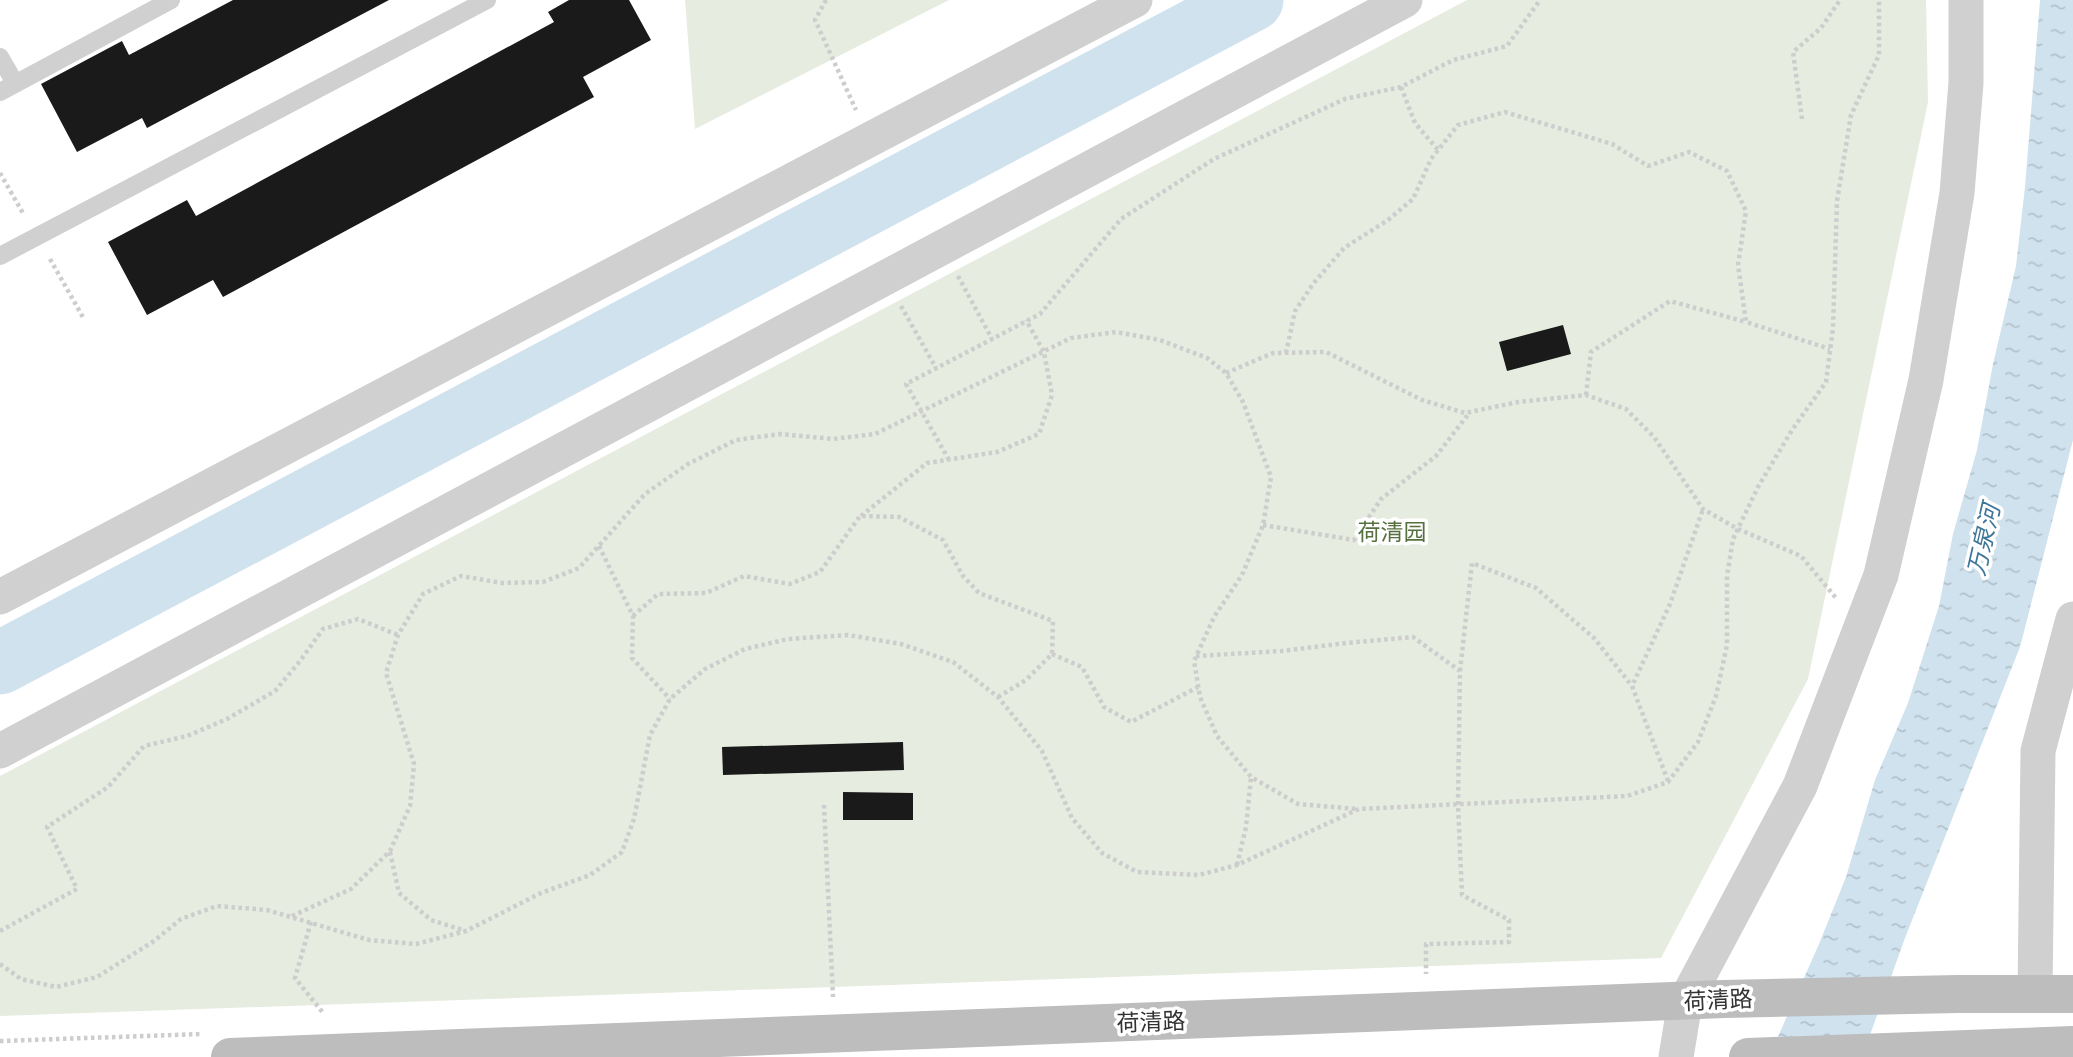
<svg xmlns="http://www.w3.org/2000/svg" width="2073" height="1057" viewBox="0 0 2073 1057" font-family="Montserrat,'Noto Sans SC',sans-serif">
<style>
.green{fill:#e6ecdf}
.water{fill:url(#water-ripples)}
.lines{fill:none;stroke-linecap:round;stroke-linejoin:round}
.river{stroke:#cfe2ee;stroke-width:63}
.building{fill:#1a1a1a}
.path{stroke:#cdcdcd;stroke-width:4.5;stroke-dasharray:3.5 3.5;stroke-linecap:butt}
.lane{stroke:#d0d0d0;stroke-width:18}
.street{stroke:#d0d0d0;stroke-width:35}
.secondary{stroke:#bdbdbd;stroke-width:38}
.labels{text-anchor:middle;stroke-width:7;stroke-linejoin:round;paint-order:stroke}
.park-label{font-size:23px;fill:#56703f;stroke:#fff}
.street-label{font-size:23px;fill:#333;stroke:#fff}
.water-label{font-size:24px;font-style:italic;fill:#3f7597;stroke:#fff}
</style>
<defs>
<pattern id="water-ripples" width="26" height="14" patternUnits="userSpaceOnUse" patternTransform="scale(1.75)"><rect width="26" height="14" fill="#cfe2ee"/><path d="M2 4q2-2 4 0t4 0M15 11q2-2 4 0t4 0" fill="none" stroke="#b2c2cd"/></pattern>
</defs>
<rect width="100%" height="100%" fill="#fff"/>
<path class="green" d="M685,0H949L695,129Z
M1467,0H1926L1928,102L1808,679L1661,958L0,1016V776Z"/>
<path class="water" d="M2040,0H2073V440L2020,647L1905,938L1862,1057H1769L1819,944L1846,877L1875,780L1908,703L1939,606L1953,534L1977,450L1993,364L2016,266L2025,187Z"/>
<g class="lines">
<path class="river" d="M0,663L1252,0"/>
</g>
<path class="building" d="M233,0H389L147,128L142,118L77,152L41,84L122,41L129,55Z
M569,0H629L651,40L583,77L594,97L223,297L213,280L147,315L108,242L187,200L196,216L554,22L548,12Z
M1563,325L1571,354L1507,371L1499,342Z
M903,742L904,770L723,775L722,747Z
M843,792L913,793V820H843Z"/>
<g class="lines">
<path class="path" d="M826,0L815,20L856,110
M1401,87L1415,123L1438,150
M1802,119L1793,52L1821,28L1840,0
M0,173L24,215
M50,259L84,319
M958,276L992,339
M901,306L936,368
M1286,353L1295,311L1313,284L1344,248L1388,220L1413,199L1431,159L1458,125L1505,112L1612,144L1648,166L1689,152L1727,171L1746,211L1738,265L1746,322L1830,349
M1226,373L1273,353L1326,352L1422,400L1465,413L1518,402L1586,395L1626,409L1654,437L1703,509L1738,529L1801,556L1836,598
M1586,395L1591,352L1670,301L1746,322
M949,460L906,384L1040,314L1121,219L1214,159L1345,99L1401,87L1453,60L1507,46L1540,0
M861,516L927,463L997,452L1039,434L1052,395L1044,352L1026,320
M1263,525L1354,540L1381,499L1436,456L1470,412
M599,546L633,616L632,658L670,699
M633,616L658,594L706,593L744,576L790,584L820,572L860,516L899,517L943,540L963,576L979,593L1053,621L1052,654L1026,680L998,697
M1052,654L1082,667L1104,707L1131,722L1198,687
M1196,656L1282,651L1346,643L1413,637L1460,671L1458,804L1462,895L1509,920V942L1426,944V974
M1460,671L1472,563L1536,588L1594,638L1632,686
M1668,781L1632,686L1670,604L1703,509
M824,805L833,997
M390,852L399,893L431,920L466,931
M1237,865L1246,827L1251,777
M292,916L351,889L390,851L410,806L414,764L386,673L398,635L423,594L461,576L502,583L543,582L579,568L645,494L688,464L736,440L780,434L833,439L875,434L1071,338L1116,332L1160,340L1207,358L1226,373L1243,402L1271,477L1263,525L1242,575L1214,617L1194,661L1200,697L1217,736L1251,777L1298,804L1358,809
M311,922L295,978L324,1014
M0,931L77,889L47,827L108,787L144,746L187,736L227,719L275,691L300,661L323,629L358,619L398,635
M0,964L21,979L56,987L97,977L154,941L181,919L217,906L267,910L369,940L416,944L466,931L541,893L590,875L622,852L634,819L650,735L670,699L705,669L745,649L788,639L848,635L901,644L953,662L998,697L1042,751L1072,818L1102,853L1137,872L1199,875L1237,865L1359,809L1627,796L1668,782L1698,742L1716,696L1727,645V576L1733,539L1758,487L1792,430L1826,382L1833,328L1837,201L1851,115L1879,55V0
M0,1041L203,1034"/>
<path class="lane" d="M0,57L15,83
M0,92L171,0
M0,256L487,0"/>
<path class="street" d="M0,597L1135,0
M0,751L1405,0
M2035,994L2038,751L2073,619
M1676,1057L1685,1002L1800,786L1881,575L1926,380L1957,193L1966,83V0"/>
<path class="secondary" d="M230,1057L1724,999L1958,994H2073
M1748,1057L2073,1045"/>
</g>
<g class="labels">
<g class="park-label">
<text x="1392" y="540">荷清园</text>
</g>
<g class="street-label">
<text transform="translate(1718 1000) rotate(-3)" y="8">荷清路</text>
<text transform="translate(1151 1022) rotate(-2)" y="8">荷清路</text>
</g>
<g class="water-label">
<text transform="translate(1984 540) rotate(-77)" y="8">万泉河</text>
</g>
</g>
</svg>
